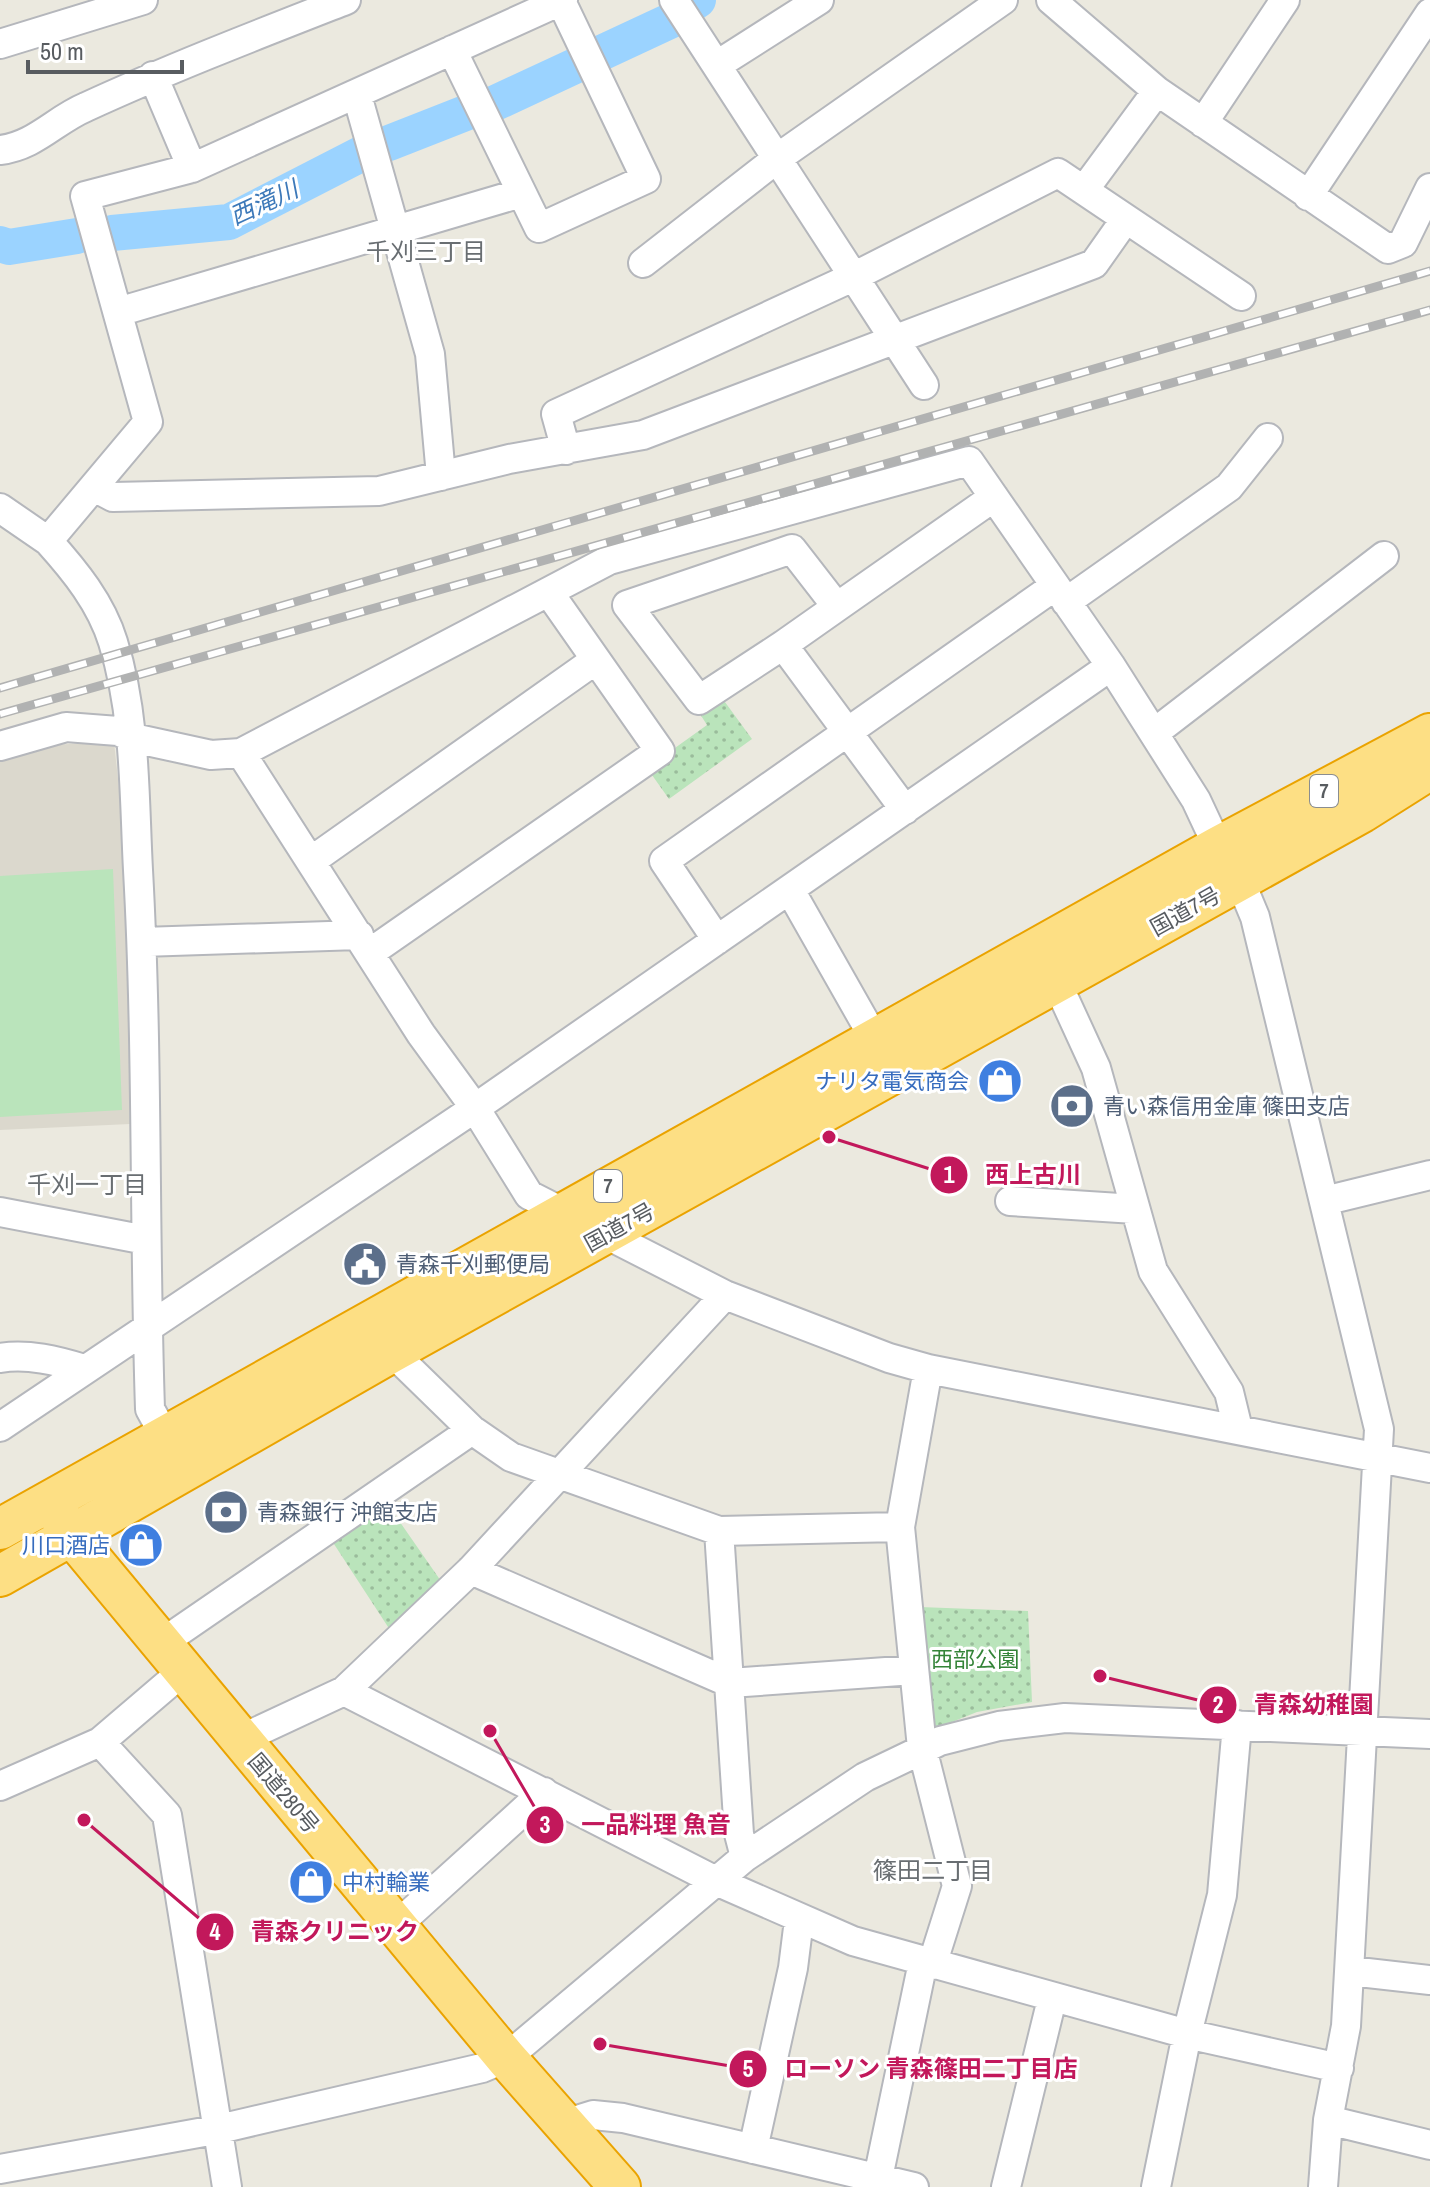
<svg xmlns="http://www.w3.org/2000/svg" width="1430" height="2187" viewBox="0 0 1430 2187" font-family="'Archivo Narrow','Noto Sans JP',sans-serif">
<style>
.education{fill:#dbd8cd}
.grass{fill:#bae4bb}
.park{fill:url(#park-dots)}
.lines{fill:none;stroke-linecap:round;stroke-linejoin:round}
.river{stroke:#9bd3ff;stroke-width:36}
.minor-casing{stroke:#b5b7bc;stroke-width:32}
.highway-casing{stroke:#eaa300;stroke-width:44}
.minor{stroke:#fff;stroke-width:28}
.highway{stroke:#fddf84;stroke-width:40}
.rail-casing{stroke:#b1b2b2;stroke-width:9}
.rail{stroke:#fff;stroke-width:6;stroke-dasharray:18;stroke-linecap:butt}
.labels{text-anchor:middle;stroke-width:6;stroke-linejoin:round;paint-order:stroke}
.shield{fill:#fff;stroke:#8a8d90;stroke-width:2}
.shield-label{font-size:20px;font-weight:bold;fill:#585c60}
.street-label{font-size:22px;fill:#585c60;stroke:#fff}
.shop-label{font-size:22px;fill:#366cbe;stroke:#fff;text-anchor:end}
.service-label{font-size:22px;fill:#4e5e75;stroke:#fff;text-anchor:start}
.park-label{font-size:22px;fill:#348438;stroke:#fff}
.water-label{font-size:24px;font-style:italic;fill:#3d79b9;stroke:#fff}
.neighbourhood-label{font-size:24px;fill:#696e72;stroke:#fff}
.leader{fill:none;stroke:#c2185b;stroke-width:3}
.callout-dot{fill:#c2185b;stroke:#fff;stroke-width:3}
.mark-label{font-size:24px;text-anchor:middle;font-weight:bold;fill:#fff}
.callout-label{font-size:24px;text-anchor:middle;font-weight:bold;fill:#c2185b;stroke:#fff;stroke-width:6;stroke-linejoin:round;paint-order:stroke}
</style>
<defs>
<pattern id="park-dots" width="8" height="8" patternUnits="userSpaceOnUse" patternTransform="scale(2)"><rect width="8" height="8" fill="#bae4bb"/><path d="M2 2h.1M6 6h.1" fill="none" stroke="#9abc9b" stroke-width="1.8" stroke-linecap="round"/></pattern>
</defs>
<rect width="100%" height="100%" fill="#ebe9df"/>
<path class="education" d="M114,742L126,854L130,1124L0,1130V758L48,745Z"/>
<path class="grass" d="M113,869L122,1110L0,1117V876Z"/>
<path class="park" d="M722,698L752,739L669,799L647,768L707,725L700,714Z
M386,1502L443,1584L392,1633L332,1541Z
M920,1607L1028,1611L1032,1702L977,1712L937,1728L929,1714Z"/>
<g class="lines">
<path class="river" d="M695,2L698,0
M599,54L672,20
M493,104L577,65
M389,143L468,112
M112,233L229,222L361,154
M0,244L9,247L77,236"/>
<g class="minor-casing">
<path id="minor" d="M674,0L924,385
M1051,0L1157,91L1388,249L1403,243L1430,188
M0,44L143,0
M452,50L539,228L646,179L561,1
M717,65L819,0
M153,76L192,168
M357,95L430,354L441,476
M1203,123L1285,0
M0,150C35,146 55,120 86,107C171,68 259,34 346,0
M1084,190L1157,91
M1308,196L1430,13
M643,263L779,157L1003,0
M118,312L521,193
M566,450L556,414L853,277L1058,173L1241,296
M94,487L113,497L379,491L509,459L643,435L1094,264L1125,220
M0,508L48,541L148,422L85,196L192,168L563,0
M48,541C75,571 101,603 113,642C136,716 134,794 138,870C148,1050 144,1230 150,1409L173,1451
M1066,602L1229,487L1268,438
M837,607L994,497
M783,645L837,607L792,549L627,605L699,700L783,645L905,810
M1154,733L1384,556
M0,746L66,727L118,731L133,738L211,755L241,753L421,1034L475,1108L529,1195L725,1295L889,1358L928,1369L1430,1468
M241,753L609,560L969,461L1111,666L1196,800L1218,847L1240,881L1255,917L1379,1429L1346,2026L1328,2120L1323,2187
M311,861L594,661
M790,890L874,1038
M717,940L664,861L1055,586
M142,942L359,935
M371,952L660,751L550,594
M1057,983L1096,1068L1153,1271L1229,1392L1238,1429
M1010,1201L1135,1209
M1324,1201L1430,1175
M0,1212L146,1240
M392,1352L472,1430L511,1457L719,1531L900,1527
M0,1358C27,1353 58,1361 84,1369
M928,1369L900,1527L922,1748L957,1886L932,1965
M0,1427L475,1108L1111,666
M719,1531L739,1834L745,1857
M471,1570L730,1683L914,1670
M159,1645L472,1430
M344,1691L716,1881L853,1941L1187,2034L1339,2068
M239,1740L344,1691L471,1570L725,1295
M100,1742L167,1815L227,2187
M0,1786L100,1742L182,1672
M396,1926L544,1792
M1350,1971L1430,1980
M1328,2120L1430,2145
M564,2124L593,2115L623,2118L914,2187
M753,2149L793,1968L799,1920
M0,2169L215,2130L482,2068L506,2058L745,1857L865,1777L940,1741L999,1726L1065,1718L1430,1734
M878,2178L923,1962
M1006,2187L1052,1999
M1156,2187L1187,2034L1222,1895L1237,1725"/>
</g>
<g class="highway-casing">
<path id="highway" d="M59,1515L73,1537L506,2058L620,2187
M0,1529L1218,847L1430,734
M0,1576L392,1352L1362,812L1430,769"/>
</g>
<use href="#minor" class="minor"/>
<use href="#highway" class="highway"/>
<g class="rail-casing">
<path id="rail" d="M0,688L1430,271
M0,714L1430,310"/>
</g>
<use href="#rail" class="rail"/>
</g>
<defs>
<g id="shop-disc" transform="scale(2.3)"><circle r="9.5" fill="#3f7fe0" stroke="#fff"/><path d="M-5-2.5h2.3a2.7 3.5 0 0 1 5.4 0H5L5.5 6h-11ZM-1.5-2.5h3a1.5 2.3 0 0 0-3 0Z" fill="#fff"/></g>
<g id="bank-disc" transform="scale(2.3)"><circle r="9.5" fill="#5c6f8a" stroke="#fff"/><path d="M-6-4H6V4H-6ZM0-2.3a2.3 2.3 0 1 0 0 4.6a2.3 2.3 0 1 0 0-4.6Z" fill="#fff"/></g>
<g id="civic-disc" transform="scale(2.3)"><circle r="9.5" fill="#5c6f8a" stroke="#fff"/><path d="M-.6-6.5H3V-4.5H.6V-3L4-1V1h2V6H-6V1h2V-1L-.6-3ZM-1.2 2.5V6h2.4V2.5Z" fill="#fff"/></g>
</defs>
<g fill-rule="evenodd">
<use href="#shop-disc" x="1000" y="1081"/>
<use href="#bank-disc" x="1072" y="1106"/>
<use href="#civic-disc" x="365" y="1264"/>
<use href="#bank-disc" x="226" y="1512"/>
<use href="#shop-disc" x="141" y="1545"/>
<use href="#shop-disc" x="311" y="1882"/>
</g>
<g class="labels">
<g class="shield">
<rect x="1310" y="775" width="28" height="32" rx="6"/>
<rect x="594" y="1170" width="28" height="32" rx="6"/>
</g>
<g class="shield-label">
<text x="1324" y="798">7</text>
<text x="608" y="1193">7</text>
</g>
<g class="street-label">
<text transform="translate(1185 911) rotate(-29)" y="8">国道7号</text>
<text transform="translate(619 1227) rotate(-29)" y="8">国道7号</text>
<text transform="translate(284 1793) rotate(50)" y="8">国道280号</text>
</g>
<g class="shop-label">
<text x="969" y="1089">ナリタ電気商会</text>
<text x="110" y="1553">川口酒店</text>
<text x="342" y="1890" text-anchor="start">中村輪業</text>
</g>
<g class="service-label">
<text x="1103" y="1114">青い森信用金庫 篠田支店</text>
<text x="396" y="1272">青森千刈郵便局</text>
<text x="257" y="1520">青森銀行 沖館支店</text>
</g>
<g class="park-label">
<text x="975" y="1667">西部公園</text>
</g>
<g class="water-label">
<text transform="translate(264 203) rotate(-25)" y="8">西滝川</text>
</g>
<g class="neighbourhood-label">
<text x="426" y="260">千刈三丁目</text>
<text x="87" y="1193">千刈一丁目</text>
<text x="933" y="1879">篠田二丁目</text>
</g>
</g>
<path class="leader" d="M829 1137L949 1175M1100 1676L1218 1705M490 1731L545 1825M84 1820L215 1932M600 2044L748 2069"/>
<g class="callout-dot">
<circle cx="829" cy="1137" r="8"/>
<circle cx="1100" cy="1676" r="8"/>
<circle cx="490" cy="1731" r="8"/>
<circle cx="84" cy="1820" r="8"/>
<circle cx="600" cy="2044" r="8"/>
<circle cx="949" cy="1175" r="20"/>
<circle cx="1218" cy="1705" r="20"/>
<circle cx="545" cy="1825" r="20"/>
<circle cx="215" cy="1932" r="20"/>
<circle cx="748" cy="2069" r="20"/>
</g>
<g class="mark-label">
<text x="949" y="1183">1</text>
<text x="1218" y="1713">2</text>
<text x="545" y="1833">3</text>
<text x="215" y="1940">4</text>
<text x="748" y="2077">5</text>
</g>
<g class="callout-label">
<text x="1033" y="1183">西上古川</text>
<text x="1314" y="1713">青森幼稚園</text>
<text x="656" y="1833">一品料理 魚音</text>
<text x="335" y="1940">青森クリニック</text>
<text x="931" y="2077">ローソン 青森篠田二丁目店</text>
</g>
<path d="M28 60v12h154v-12" fill="none" stroke="#585c60" stroke-width="4"/>
<text x="40" y="60" font-size="24" fill="#585c60" stroke="#ffffff" stroke-width="6" paint-order="stroke">50 m</text>
</svg>
